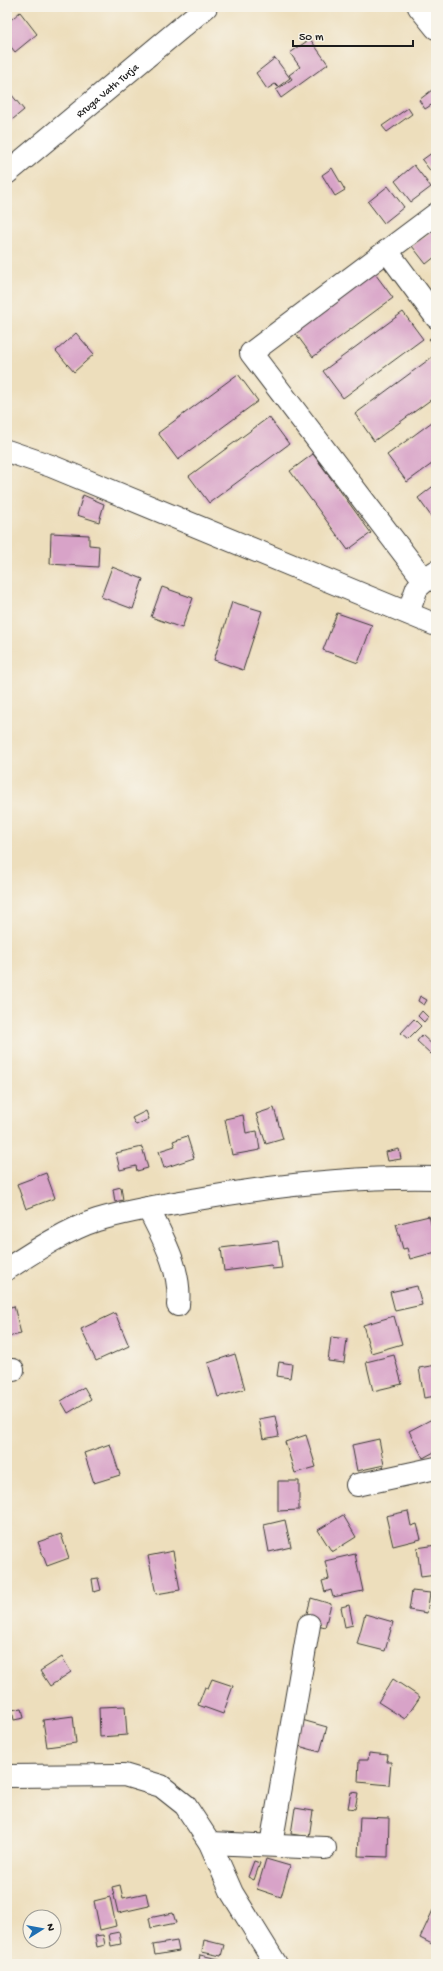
<svg xmlns="http://www.w3.org/2000/svg" width="443" height="1971" viewBox="0 0 443 1971" font-family="'Gochi Hand',sans-serif">
<style>
.building{fill:#d8a3c8}
.lines{fill:none;stroke-linecap:round;stroke-linejoin:round}
.minor-casing{stroke:#3b3934;stroke-width:24}
.minor{stroke:#fff;stroke-width:22}
.labels{text-anchor:middle;stroke-width:3;stroke-linejoin:round;paint-order:stroke}
.street-label{font-size:11px;fill:#1c1c1c;stroke:#f7f3e8}
</style>
<rect width="100%" height="100%" fill="#f7f3e8"/>
<filter id="ink" filterUnits="userSpaceOnUse"><feTurbulence type="fractalNoise" baseFrequency=".025" numOctaves="2"/><feDisplacementMap in="SourceGraphic" scale="8" xChannelSelector="R" yChannelSelector="G"/><feConvolveMatrix kernelMatrix="1 2 1 2 8 2 1 2 1" color-interpolation-filters="sRGB"/></filter>
<filter id="wash" filterUnits="userSpaceOnUse"><feTurbulence type="fractalNoise" baseFrequency=".012" numOctaves="4" result="noise"/><feDisplacementMap in="SourceGraphic" scale="16" xChannelSelector="R" yChannelSelector="G"/><feGaussianBlur stdDeviation="0.9" result="paint"/><feColorMatrix in="noise" values="0 0 0 0 0 0 0 0 0 0 0 0 0 0 0 0 0 1.4 0 .05"/><feComposite in="paint" operator="in"/></filter>
<g filter="url(#wash)">
<rect width="100%" height="100%" fill="#eddebc"/>
<g id="blocks">
<path class="building" d="M20,12L37,34L15,52L7,42V23Z
M310,39L328,64L281,98L276,90L292,79L289,75L300,67L290,53Z
M275,58L290,78L278,87L275,84L267,89L256,73Z
M7,89L24,110L7,124Z
M432,90L436,95V102L425,109L419,100Z
M408,108L412,114L387,132L382,126Z
M436,150V178L422,160Z
M414,165L431,187L411,202L395,181Z
M332,168L345,190L335,196L322,175Z
M388,186L404,207L384,223L368,202Z
M436,228V256L426,264L412,246Z
M373,271L393,298L313,357L293,330Z
M403,312L423,339L343,398L323,371Z
M76,333L94,354L74,372L56,351Z
M436,333V347L429,339Z
M435,355L436,396L374,441L355,414Z
M238,374L258,401L178,460L158,433Z
M269,417L289,444L209,503L189,476Z
M436,419V461L407,482L387,455Z
M313,454L371,533L348,550L290,471Z
M436,484V523L418,498Z
M83,495L104,504L99,522L77,515Z
M51,533L89,535V545L99,546L98,567L50,564Z
M112,567L143,579L133,609L101,597Z
M162,587L193,598L182,628L151,617Z
M232,602L262,611L243,670L214,660Z
M337,613L372,625L358,663L323,650Z
M420,996L427,1000L424,1005L418,1001Z
M422,1011L428,1017L424,1022L418,1016Z
M414,1019L421,1026L408,1039L401,1033Z
M422,1035L436,1048L431,1054L417,1041Z
M274,1108L283,1139L266,1144L256,1114Z
M146,1111L149,1119L136,1125L132,1118Z
M243,1115L246,1133L257,1131L260,1150L232,1155L225,1119Z
M187,1136L194,1158L164,1168L159,1151L175,1146L173,1141Z
M142,1147L148,1168L137,1171L136,1166L120,1170L116,1153Z
M399,1149L401,1159L388,1161L386,1152Z
M46,1173L55,1198L26,1209L17,1184Z
M121,1187L123,1200L115,1202L113,1189Z
M429,1216L436,1243V1252L410,1259L407,1248L403,1249L396,1224Z
M278,1241L282,1268L272,1269L271,1265L224,1271L221,1248Z
M417,1286L422,1305L395,1311L390,1292Z
M14,1306L21,1334L7,1337V1308Z
M115,1313L129,1346L96,1361L81,1329Z
M394,1316L402,1344L371,1353L363,1325Z
M331,1337L347,1339L344,1363L328,1361Z
M235,1354L245,1389L218,1397L208,1363Z
M394,1355L402,1384L373,1391L366,1362Z
M279,1362L292,1364L290,1378L277,1376Z
M436,1365V1396L424,1398L419,1368Z
M84,1387L91,1399L68,1413L61,1401Z
M275,1416L279,1436L263,1439L259,1419Z
M432,1419L436,1427V1451L423,1458L409,1431Z
M306,1435L316,1467L295,1473L285,1442Z
M379,1439L384,1465L357,1471L352,1445Z
M110,1444L120,1475L94,1483L84,1453Z
M278,1481H299V1510L278,1511Z
M408,1511L411,1526L417,1524L421,1539L393,1546L386,1516Z
M343,1515L356,1537L332,1552L318,1530Z
M285,1520L291,1547L269,1552L264,1525Z
M61,1534L69,1558L47,1566L38,1542Z
M436,1545V1575L421,1577L417,1548Z
M173,1551L180,1590L156,1594L148,1556Z
M355,1554L363,1591L333,1597L331,1590L325,1592L322,1581L329,1579L325,1561Z
M98,1578L101,1590L94,1592L92,1579Z
M412,1591L430,1593L427,1613L409,1610Z
M311,1598L331,1604L325,1627L305,1621Z
M349,1605L353,1625L345,1627L341,1607Z
M365,1614L393,1622L385,1651L357,1644Z
M62,1657L71,1672L50,1686L40,1671Z
M212,1679L233,1686L223,1714L198,1705L205,1687L208,1688Z
M393,1679L420,1697L405,1719L378,1702Z
M125,1706L127,1735L100,1737L99,1707Z
M22,1708L24,1718L14,1720L12,1710Z
M73,1716L76,1743L47,1747L43,1720Z
M302,1720L327,1727L320,1752L295,1745Z
M369,1753L388,1755L387,1762H391L389,1785L358,1782L359,1760H368Z
M351,1792L358,1793L355,1809L348,1808Z
M295,1808L313,1811L309,1837L291,1834Z
M360,1817L389,1818L388,1857L358,1856Z
M266,1859L290,1866L281,1897L257,1889Z
M254,1861L260,1863L254,1880L248,1877Z
M120,1885L123,1898L146,1893L149,1906L118,1913L112,1887Z
M110,1897L116,1926L100,1930L94,1901Z
M433,1910L436,1911V1946L420,1938Z
M173,1913L176,1923L151,1928L149,1918Z
M119,1932L121,1944L111,1946L109,1934Z
M103,1935L105,1945L97,1947L95,1936Z
M204,1940L224,1945L221,1956L202,1952Z
M177,1941L179,1951L155,1955L153,1945Z
M200,1955L219,1959L218,1964H198Z"/>
</g>
</g>
<g filter="url(#ink)">
<use href="#blocks" fill-opacity="0" stroke="#3b3934" stroke-width="1"/>
<g class="lines">
<g class="minor-casing">
<g id="minor">
<path d="M419,7L436,28"/>
<path id="s1" d="M7,173L206,7"/>
<path d="M387,251L436,317"/>
<path d="M7,451L51,466L436,625"/>
<path d="M424,580L251,353L436,214"/>
<path d="M408,613L417,588L435,572"/>
<path d="M148,1208C163,1238 182,1271 178,1305"/>
<path d="M7,1269C33,1252 68,1229 97,1220C130,1210 164,1205 198,1199C277,1185 356,1176 436,1178"/>
<path d="M7,1370H13"/>
<path d="M357,1485L436,1468"/>
<path d="M7,1776L124,1775L161,1786L185,1805L210,1843L232,1893L276,1964"/>
<path d="M210,1843L325,1848"/>
<path d="M271,1845L309,1625"/>
</g>
</g>
<use href="#minor" class="minor"/>
</g>
</g>
<g class="labels">
<g class="street-label">
<text dy="4" stroke="none"><textPath href="#s1" startOffset="130">Rruga Vath Turja</textPath></text>
</g>
</g>
<rect width="443" height="1971" fill="none" stroke="#f7f3e8" stroke-width="24"/>
<g transform="translate(42 1929) rotate(79)"><circle r="19" fill="#f7f3e8" stroke="#9f9d96"/>
<path d="M0-3L7 15L0 10L-7 15Z" fill="#1f6fb2"/>
<text y="-6" font-size="11" font-weight="bold" text-anchor="middle" fill="#1c1c1c">N</text>
</g>
<path d="M293 40v6h120v-6" fill="none" stroke="#1c1c1c" stroke-width="2"/>
<text x="299" y="40" font-size="12" fill="#1c1c1c" stroke="#f7f3e8" stroke-width="3" paint-order="stroke">50 m</text>
</svg>
